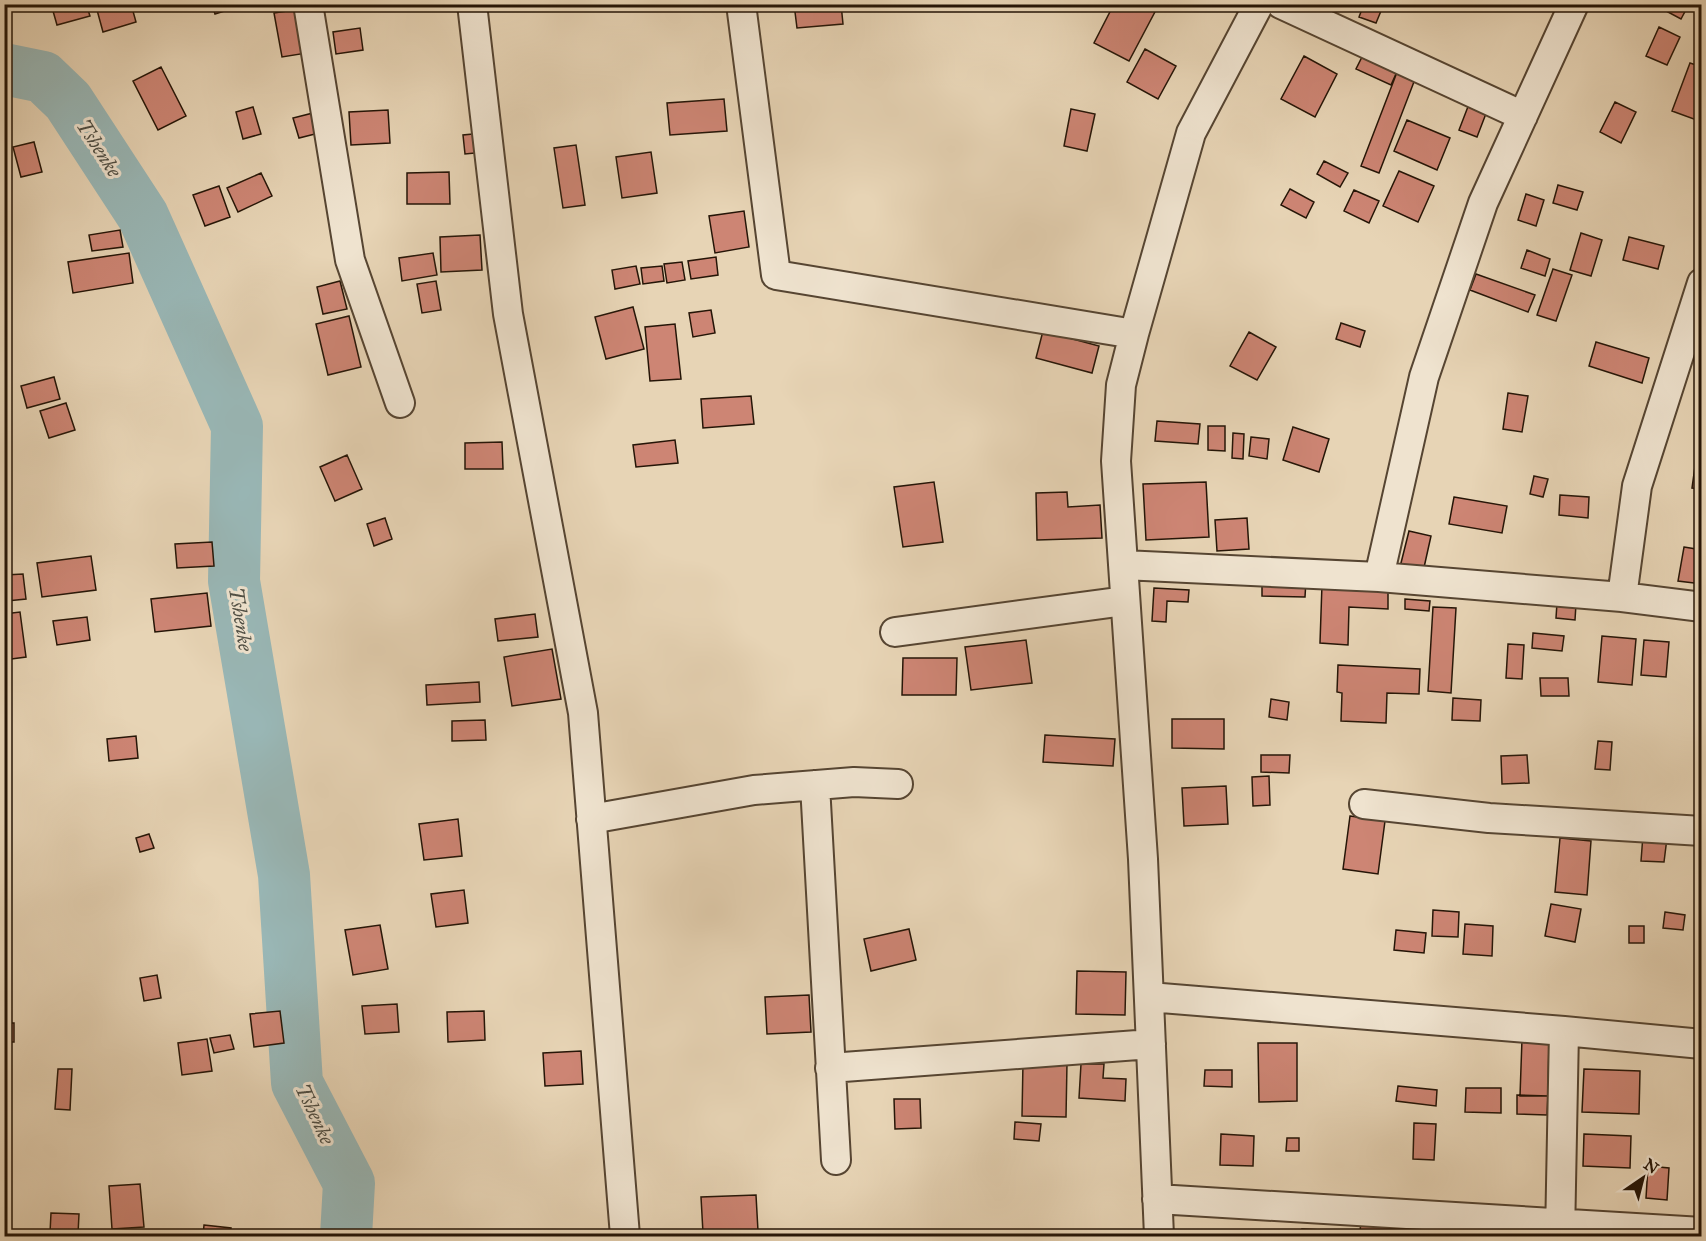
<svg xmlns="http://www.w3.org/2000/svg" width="1706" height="1241" viewBox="0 0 1706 1241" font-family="'IM FELL Great Primer',serif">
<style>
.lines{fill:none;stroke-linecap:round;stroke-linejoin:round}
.river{stroke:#99b7b6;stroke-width:52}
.building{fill:#cd8574;stroke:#251507;stroke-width:1.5}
.street-casing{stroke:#564532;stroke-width:32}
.street{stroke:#efe3cf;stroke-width:28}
.labels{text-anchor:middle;stroke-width:6;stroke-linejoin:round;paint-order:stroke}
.water-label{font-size:20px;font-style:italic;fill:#4e4e44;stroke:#efe3cf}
</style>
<rect width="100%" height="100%" fill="#e7d4b5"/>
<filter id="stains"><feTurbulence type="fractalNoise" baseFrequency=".00333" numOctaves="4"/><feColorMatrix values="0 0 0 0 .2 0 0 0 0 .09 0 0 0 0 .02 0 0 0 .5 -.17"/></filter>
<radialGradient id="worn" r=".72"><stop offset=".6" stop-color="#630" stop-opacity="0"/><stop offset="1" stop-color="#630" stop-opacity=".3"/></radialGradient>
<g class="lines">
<path class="river" d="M4,69L43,77L68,101L143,216L237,426L234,581L284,875L297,1083L349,1183L346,1236"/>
</g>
<path class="building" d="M51,4H86L90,16L57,25Z
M117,4H131L136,22L103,32L97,10Z
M212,4H236L237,7L215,14Z
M794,4H841L843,24L797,28Z
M1114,4H1150L1157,8L1129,61L1094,43Z
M1364,4L1381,11L1376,23L1359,17Z
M1653,4H1689L1681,19Z
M300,9L307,53L282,57L274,13Z
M1659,27L1680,37L1667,65L1646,56Z
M360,28L363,50L336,54L333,32Z
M1145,49L1176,66L1158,99L1127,82Z
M1365,51L1399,67L1391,85L1356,69Z
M1304,56L1337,74L1315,117L1281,99Z
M1690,63L1702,67V122L1672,111Z
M161,67L186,116L158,130L133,81Z
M1399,67L1417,74L1379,173L1361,166Z
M724,99L727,131L670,135L667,103Z
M1615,102L1636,112L1621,143L1600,132Z
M1469,104L1487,111L1477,137L1459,130Z
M253,107L261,134L243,139L236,112Z
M1071,109L1095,114L1087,151L1064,146Z
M388,110L390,143L351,145L349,112Z
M313,113L319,133L299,138L293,118Z
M1407,120L1450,138L1437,170L1394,151Z
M483,133L485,152L465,154L463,135Z
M34,142L42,172L21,177L13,147Z
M576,145L585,205L563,208L554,148Z
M651,152L657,193L622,198L616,157Z
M1324,161L1348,173L1340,187L1317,174Z
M1399,171L1434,186L1418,222L1383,206Z
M449,172L450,204H407V173Z
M261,173L272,196L238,212L227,188Z
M1558,185L1583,192L1577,210L1553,203Z
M219,186L230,217L205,226L193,195Z
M1290,189L1314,202L1306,218L1281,205Z
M1354,190L1379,201L1369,223L1344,211Z
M1526,194L1544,200L1536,226L1518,220Z
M744,211L749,247L715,253L709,216Z
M120,230L123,247L92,251L89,235Z
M1581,233L1602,240L1591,276L1570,270Z
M480,235L482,270L441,272L440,237Z
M1629,237L1664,246L1658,269L1623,260Z
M1527,250L1550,259L1545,276L1521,268Z
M129,253L133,283L73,293L68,262Z
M433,253L437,275L402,281L399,258Z
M716,257L718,275L691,279L688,261Z
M682,262L685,280L667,283L664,264Z
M636,266L640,284L615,289L612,270Z
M662,266L664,281L643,284L641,268Z
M1553,269L1572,275L1556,321L1537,315Z
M1476,274L1535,295L1528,312L1470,290Z
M340,281L347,309L323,314L317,287Z
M436,281L441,310L422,313L417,284Z
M633,307L644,349L606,359L595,317Z
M711,310L715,333L693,337L689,313Z
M349,316L361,367L328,375L316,324Z
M1341,323L1365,331L1360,347L1336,339Z
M675,324L681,379L650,381L645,327Z
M1043,331L1099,346L1092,373L1036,358Z
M1249,332L1276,347L1257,380L1230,366Z
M1596,342L1649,358L1642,383L1589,366Z
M54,377L60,399L27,408L21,386Z
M1508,393L1528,396L1522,432L1503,429Z
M751,396L754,424L703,428L701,399Z
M66,403L75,430L49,438L40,411Z
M1157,421L1200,424L1198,444L1155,441Z
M1208,426H1225V451L1208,450Z
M1293,427L1329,439L1319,472L1283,460Z
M1233,433L1244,434L1243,459L1232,458Z
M1251,437L1269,439L1267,459L1249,456Z
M675,440L678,463L636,467L633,445Z
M502,442L503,469H465V443Z
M347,455L362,489L335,501L320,467Z
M1696,459L1702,460V489L1692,488Z
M1534,476L1548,479L1543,497L1530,494Z
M934,482L943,542L903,547L894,487Z
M1206,482L1209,537L1146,540L1143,484Z
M1067,492L1068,507L1100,505L1102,538L1037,540L1036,493Z
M1560,495L1589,497L1588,518L1559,515Z
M1454,497L1507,506L1502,533L1449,524Z
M385,518L392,539L374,546L367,524Z
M1247,518L1249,549L1217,551L1215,520Z
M1409,531L1431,536L1423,572L1400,567Z
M212,542L214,566L177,568L175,544Z
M1684,547L1702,550V584L1678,581Z
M91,556L96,590L42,597L37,563Z
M23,574L26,599L7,601L5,575Z
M1262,578L1306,580L1305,597L1262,596Z
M1322,584L1388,588V609L1349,607L1348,645L1320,643Z
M1154,588L1189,590L1188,602L1167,601L1166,622L1152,621Z
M207,593L211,626L155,632L151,599Z
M1405,599L1430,601L1429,611L1405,609Z
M1557,603L1576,604L1575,620L1556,618Z
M1433,607L1456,608L1451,693L1428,691Z
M20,612L26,657L4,660V614Z
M535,614L538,637L498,641L495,619Z
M87,617L90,640L57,645L53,621Z
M1533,633L1564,636L1562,651L1532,648Z
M1602,636L1636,639L1632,685L1598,682Z
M1026,640L1032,683L971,690L965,647Z
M1644,640L1669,642L1666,677L1641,675Z
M1508,644L1524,645L1522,679L1506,678Z
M552,649L561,699L512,706L504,657Z
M903,658H957L956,695H902Z
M1338,665L1420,669L1419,694L1387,693L1386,723L1341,721L1342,693L1337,692Z
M1540,678H1568L1569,696H1541Z
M479,682L480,702L427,705L426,685Z
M1453,698L1481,700L1480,721L1452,720Z
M1271,699L1289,702L1287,720L1269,717Z
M1172,719H1224V749L1172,748Z
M485,720L486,740L452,741V721Z
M1045,735L1115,739L1113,766L1043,762Z
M136,736L138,758L109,761L107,739Z
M1598,741L1612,742L1610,770L1595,769Z
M1261,755H1290L1289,773L1261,772Z
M1527,755L1529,783L1502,784L1501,756Z
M1269,776L1270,805L1253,806L1252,777Z
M1226,786L1228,824L1184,826L1182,788Z
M1350,816L1385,821L1378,874L1343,869Z
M458,819L462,856L424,860L419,824Z
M149,834L154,848L140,852L136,838Z
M1643,835L1667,838L1664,862L1641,861Z
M1560,838L1591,841L1587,895L1555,892Z
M464,890L468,923L436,927L431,894Z
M1551,904L1581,909L1575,942L1545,936Z
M1433,910L1459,912L1458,937L1432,936Z
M1665,912L1685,915L1683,930L1663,928Z
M1465,924L1493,926L1492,956L1463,954Z
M380,925L388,969L353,975L345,930Z
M1629,926H1644V943H1629Z
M909,929L916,960L871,971L864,939Z
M1396,930L1426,933L1424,953L1394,950Z
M1077,971L1126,972L1125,1015L1076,1014Z
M157,975L161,998L144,1001L140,978Z
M809,995L811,1032L767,1034L765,997Z
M397,1004L399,1032L365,1034L362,1006Z
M280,1011L284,1043L254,1047L250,1014Z
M484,1011L485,1040L448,1042L447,1012Z
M4,1023H14V1042H4Z
M230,1035L234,1049L214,1053L210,1038Z
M207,1039L212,1071L182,1075L178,1043Z
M1522,1039L1549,1040L1548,1096H1520Z
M1258,1043H1297V1101L1259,1102Z
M581,1051L583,1084L545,1086L543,1053Z
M1023,1062L1067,1063L1066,1117L1022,1116Z
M1081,1064H1104L1103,1078L1126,1079L1125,1101L1079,1098Z
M58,1069H72L70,1110L55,1109Z
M1584,1069L1640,1071L1639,1114L1582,1112Z
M1205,1070H1232V1087L1204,1086Z
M1398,1086L1437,1090L1436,1106L1396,1101Z
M1466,1088H1501V1113L1465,1112Z
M1517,1095L1548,1096L1547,1115L1517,1114Z
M894,1099H920L921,1128L895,1129Z
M1015,1122L1041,1124L1039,1141L1014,1139Z
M1414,1123L1436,1124L1434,1160L1413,1159Z
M1221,1134L1254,1136L1253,1166L1220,1165Z
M1584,1134L1631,1136L1630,1168L1583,1166Z
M1287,1138H1299V1151H1286Z
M1648,1166L1669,1168L1667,1200L1646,1198Z
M140,1184L144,1227L112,1229L109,1186Z
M756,1195L758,1231L703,1233L701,1197Z
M51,1213L79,1214L78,1234L50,1233Z
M1361,1214L1394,1215L1393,1236H1360Z
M204,1225L231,1228L230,1236H203Z
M1302,1229L1344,1231V1236H1302Z
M831,1231L860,1236H830Z"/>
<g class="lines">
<g class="street-casing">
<path id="street" d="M308,4L350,260L400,403
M472,4L508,314L583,713L625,1236
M741,4L776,275L1134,334
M1281,4L1523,116
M1123,565L1379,577L1622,597L1702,607
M1379,577L1424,377L1483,203L1574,4
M1622,597L1637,486L1702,283
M895,632L1125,601
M815,785L836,1160
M1364,804L1489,818L1702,831
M591,819L754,790L854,782L898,784
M1149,997L1564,1031L1702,1044
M830,1068L1151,1044
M1157,1199L1702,1232
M1159,1236L1143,859L1116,461L1121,385L1134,334L1191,133L1259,4
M1560,1236L1564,1031"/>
</g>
<use href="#street" class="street"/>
</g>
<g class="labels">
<g class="water-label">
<text transform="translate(99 148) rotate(57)" y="7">Tshenke</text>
<text transform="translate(241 619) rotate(81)" y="7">Tshenke</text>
<text transform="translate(315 1114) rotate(65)" y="7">Tshenke</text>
</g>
</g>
<rect width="1706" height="1241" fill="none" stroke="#e7d4b5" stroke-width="24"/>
<rect x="6" y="6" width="1694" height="1229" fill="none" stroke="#251507" stroke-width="3"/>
<rect x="12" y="12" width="1682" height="1217" fill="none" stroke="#251507" stroke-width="1.5"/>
<g transform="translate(1643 1178) rotate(35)" stroke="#efe3cf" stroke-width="4.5" paint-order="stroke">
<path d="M0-4.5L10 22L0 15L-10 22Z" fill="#251507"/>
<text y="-9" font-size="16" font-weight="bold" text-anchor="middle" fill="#251507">N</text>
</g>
<rect width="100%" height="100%" filter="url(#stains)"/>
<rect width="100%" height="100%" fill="url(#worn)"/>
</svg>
